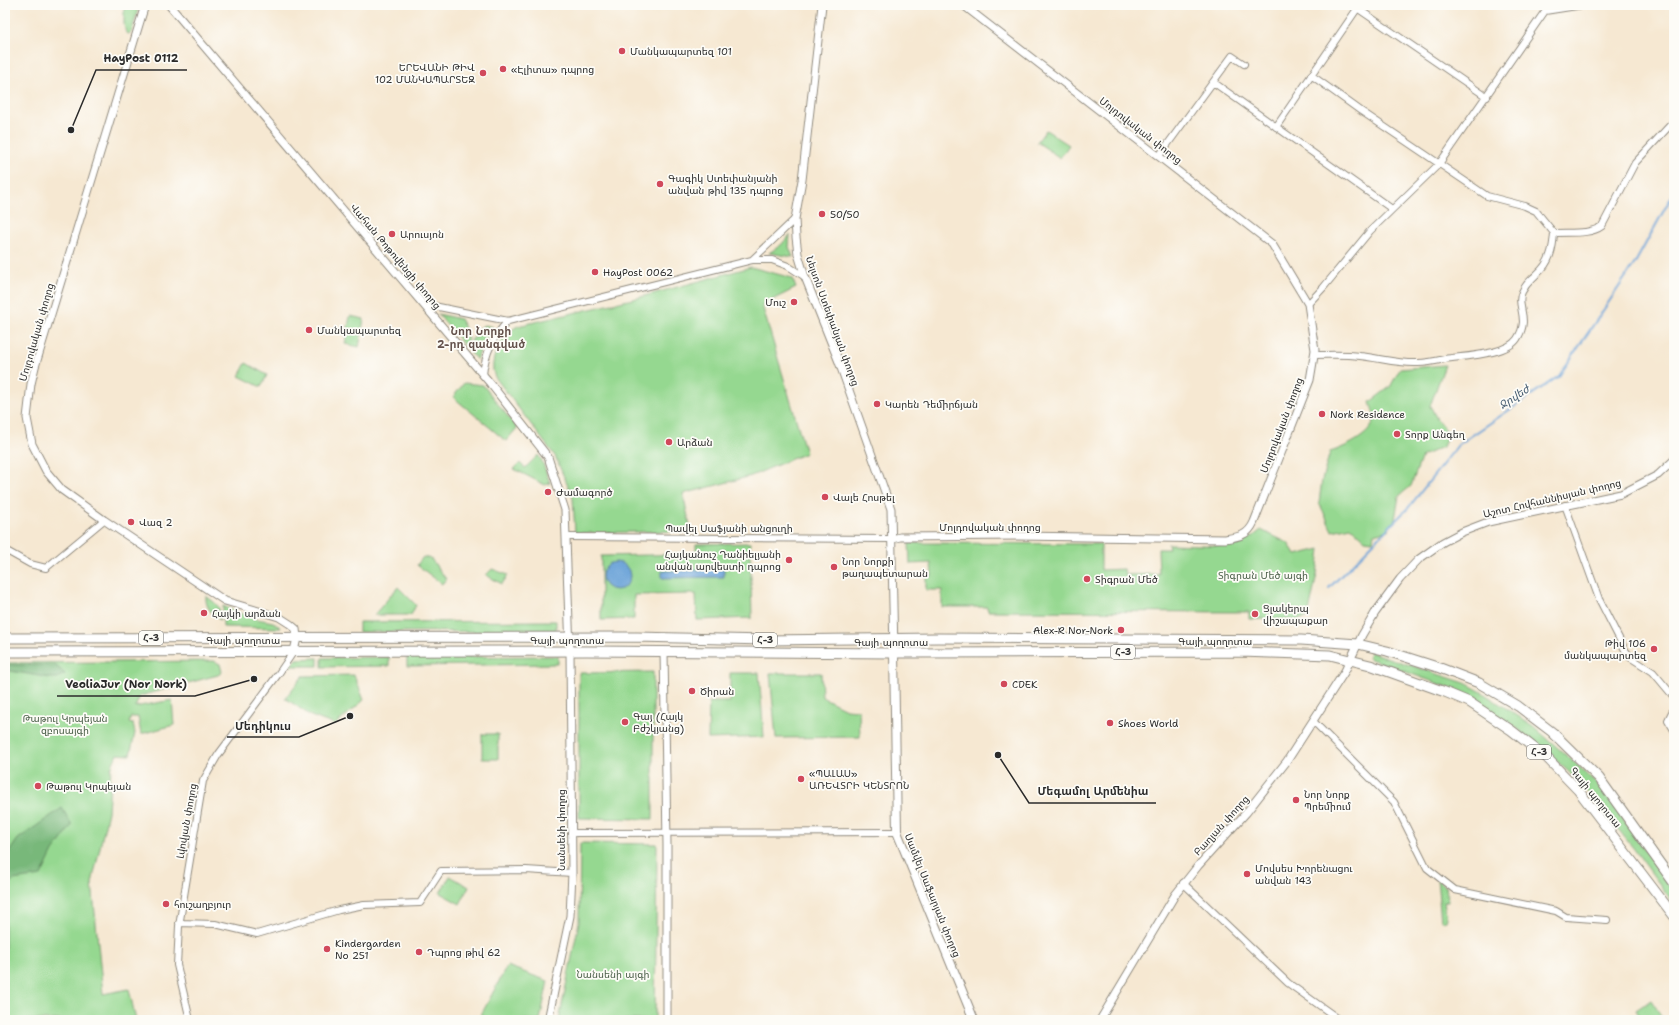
<svg xmlns="http://www.w3.org/2000/svg" width="1679" height="1025" viewBox="0 0 1679 1025" font-family="'Shantell Sans','Noto Sans Armenian',sans-serif">
<style>
.green{fill:#95d890;stroke:#60825e}
.forest{fill:#78b87a;stroke:#527252}
.water{fill:#69a2d8;stroke:#4a6682}
.lines{fill:none;stroke-linecap:round;stroke-linejoin:round}
.stream{stroke:#69a2d8;stroke-width:2}
.minor-casing{stroke:#908a7e;stroke-width:8}
.tertiary-casing{stroke:#908a7e;stroke-width:9}
.secondary-casing{stroke:#908a7e;stroke-width:10}
.primary-casing{stroke:#908a7e;stroke-width:11}
.minor{stroke:#fff;stroke-width:6}
.tertiary{stroke:#fff;stroke-width:7}
.secondary{stroke:#fff;stroke-width:8}
.primary{stroke:#fff;stroke-width:9}
.poi-dot{fill:#d1495b;stroke:#fdfcf7;stroke-width:1.5}
.labels{text-anchor:middle;stroke-width:3.5;stroke-linejoin:round;paint-order:stroke}
.shield{fill:#fdfcf7;stroke:#6a6a68;stroke-width:1}
.shield-label{font-size:9px;font-weight:bold;fill:#2b2b2b}
.poi-label{font-size:10px;fill:#2b2b2b;stroke:#fdfcf7;text-anchor:start}
.street-label{font-size:10px;fill:#2b2b2b;stroke:#fdfcf7}
.park-label{font-size:10px;fill:#4b5f49;stroke:#fdfcf7}
.neighbourhood-label{font-size:11px;font-weight:bold;fill:#64524c;stroke:#fdfcf7}
.water-label{font-size:11px;font-style:italic;fill:#445b70;stroke:#fdfcf7}
.leader{fill:none;stroke:#2b2b2b;stroke-width:1.5}
.callout-dot{fill:#2b2b2b;stroke:#fdfcf7;stroke-width:1.5}
.callout-label{font-size:11px;text-anchor:middle;font-weight:bold;fill:#2b2b2b;stroke:#fdfcf7;stroke-width:3.5;stroke-linejoin:round;paint-order:stroke}
</style>
<rect width="100%" height="100%" fill="#fdfcf7"/>
<filter id="ink" filterUnits="userSpaceOnUse"><feTurbulence type="fractalNoise" baseFrequency=".025" numOctaves="2"/><feDisplacementMap in="SourceGraphic" scale="8" xChannelSelector="R" yChannelSelector="G"/><feConvolveMatrix kernelMatrix="1 2 1 2 8 2 1 2 1" color-interpolation-filters="sRGB"/></filter>
<filter id="wash" filterUnits="userSpaceOnUse"><feTurbulence type="fractalNoise" baseFrequency=".012" numOctaves="4" result="noise"/><feDisplacementMap in="SourceGraphic" scale="16" xChannelSelector="R" yChannelSelector="G"/><feGaussianBlur stdDeviation="0.9" result="paint"/><feColorMatrix in="noise" values="0 0 0 0 0 0 0 0 0 0 0 0 0 0 0 0 0 1.4 0 .05"/><feComposite in="paint" operator="in"/></filter>
<g filter="url(#wash)">
<rect width="100%" height="100%" fill="#f6e8d2"/>
<path class="green" d="M124,5H139L132,31L129,34L126,33L124,25Z
M1046,130L1069,145L1060,158L1037,142Z
M790,235L789,247L793,257L769,253L781,245Z
M751,267L792,278L796,288L762,305L806,453L751,476L683,494L691,531L575,533L573,498L555,456L495,377C487,360 503,333 518,326L637,298Z
M438,314L460,319L465,328L464,335L468,338L466,348Z
M350,316L364,319L359,347L345,344Z
M484,325L493,327L483,342L477,360L469,351L472,339L477,336V330Z
M246,363L267,375L261,387L239,376Z
M1445,365L1430,406L1437,419L1448,434L1443,447L1422,456L1411,486L1399,496L1395,519L1388,530L1374,534L1373,541L1365,540L1351,527L1332,531L1319,502L1322,480L1330,452C1343,448 1371,436 1374,420C1375,415 1371,407 1370,402L1390,387L1400,369Z
M464,383L483,385L517,428L506,441L453,397Z
M538,455L542,461L550,483L545,485L514,469L520,463L525,468Z
M1261,530L1288,543L1296,555L1320,549L1317,574L1308,617L1296,620L1249,619V612L988,611L987,607H942V590H926V577L932,576L931,563L910,564L909,543L1101,544V570L1124,569L1125,575L1159,574L1158,549H1169L1168,544L1231,546L1251,538Z
M750,543L752,618L697,620L696,594L634,595V619L601,620V556L696,554V544Z
M423,557L431,559L446,579L442,584L417,565Z
M492,569L508,575L502,584L486,575Z
M398,587L416,605L411,615H374Z
M206,596C218,605 220,605 220,620C212,613 205,608 206,596Z
M223,606L252,618L273,622L281,628L223,627Z
M556,621V631L359,632V622Z
M1370,652L1465,683L1480,691L1533,726L1584,771L1607,795L1674,893V904L1634,849L1597,803L1569,772L1542,748L1510,723L1461,692L1368,658Z
M558,656V664L407,666V657Z
M389,657V666L322,667V658Z
M318,658V666H290L296,659Z
M214,661L220,664L222,672L218,675L140,696L135,707L172,700L174,725L141,734L138,717H131L129,723L133,724L135,733L130,755L117,754L111,768L108,812L92,883L103,994L129,989L136,1020H5V663Z
M653,672V819L579,818V673Z
M730,673H759L764,737L708,739L709,702H730Z
M770,673H821L822,697L846,709L859,710L860,737L776,738Z
M354,675L364,700L335,725L311,716L285,698L303,676Z
M482,734H498V759H482Z
M580,843L657,844L655,1020H559L579,922Z
M450,876L469,887L460,904L440,893Z
M1437,879L1446,887L1448,902H1444L1447,919L1445,921H1441Z
M507,966L548,981L540,1020H491L481,1015Z
M1651,1000L1664,1020H1642L1636,1010Z"/>
<path class="forest" d="M5,665H55L65,674L57,678H50L5,670Z
M62,808L72,825L53,851L41,876L13,880L9,884L5,882V858L18,839Z"/>
<path class="water" d="M602 576a14 14 0 1 1 28 0a14 14 0 1 1-28 0Z
M724,569V577L662,578V571Z"/>
<g class="lines">
<path class="stream" d="M1329,588L1409,507L1458,445L1559,376L1635,263L1674,192"/>
</g>
</g>
<g filter="url(#ink)">
<g class="lines">
<g class="minor-casing">
<path id="minor" d="M1357,8L1487,97
M1311,75L1361,111L1487,196L1525,206L1536,211L1554,233
M1213,82L1392,209
M1276,127L1359,6
M1159,156L1232,56L1244,64
M1554,233C1569,232 1590,235 1602,226L1635,163L1674,121
M752,260L795,219
M424,304L508,321L752,260H772L788,266L805,277
M1308,304L1323,288L1370,231L1439,164L1545,11L1583,5
M1315,355C1330,355 1345,354 1360,356C1380,358 1398,364 1418,363C1427,363 1436,361 1445,359C1464,356 1506,355 1517,339C1531,318 1515,306 1522,292C1527,282 1530,281 1537,274C1550,263 1553,249 1554,233
M483,375C485,353 493,337 508,321
M1565,505L1599,599L1625,650L1631,658L1653,672L1674,697
M566,537L892,539
M5,550L30,564L46,568L104,520
M1674,708L1668,720L1674,730
M1313,721L1394,802L1427,868L1455,890L1556,911L1566,917L1607,920
M571,833L897,832
M1183,883L1288,983L1340,1020
M179,923L215,924L257,934L339,910L364,905L420,903L441,871L526,870L572,873
M190,1020L177,965L179,926L203,781L218,755L279,673L294,651"/>
</g>
<g class="tertiary-casing">
<path id="tertiary" d="M145,5L35,367L31,384L27,418L32,444L46,471L62,490L104,520L225,601L279,617L290,624L296,629L297,638L294,651
M169,5L490,383L548,457L565,510L570,651L572,873L570,916L548,1020
M822,5L802,180L795,219L796,237L798,254L805,277L839,362L891,509L894,653
M892,539L900,537L1018,536L1225,539C1238,537 1248,536 1254,522L1310,380L1315,350L1308,304L1272,244L963,5
M664,651L667,844V1020
M1100,1020L1175,895L1198,866L1246,813L1287,761L1345,671L1362,635L1375,613L1400,579L1419,559L1443,542L1462,532L1488,522L1621,494L1658,475L1674,460"/>
</g>
<g class="secondary-casing">
<path id="secondary" d="M894,653L897,832L974,1020"/>
</g>
<g class="primary-casing">
<path id="primary" d="M5,638L637,637L766,640L938,638L1301,640L1358,644L1387,651L1440,668L1479,683L1518,706L1552,732L1599,778L1674,883
M5,652L587,651L894,653L1241,652L1330,655L1370,665L1445,692L1469,702L1511,730L1547,758L1578,790L1674,916"/>
</g>
<use href="#minor" class="minor"/>
<use href="#tertiary" class="tertiary"/>
<use href="#secondary" class="secondary"/>
<use href="#primary" class="primary"/>
</g>
</g>
<g class="poi-dot">
<circle cx="622" cy="51" r="4"/>
<circle cx="503" cy="69" r="4"/>
<circle cx="483" cy="73" r="4"/>
<circle cx="660" cy="184" r="4"/>
<circle cx="822" cy="214" r="4"/>
<circle cx="392" cy="234" r="4"/>
<circle cx="595" cy="272" r="4"/>
<circle cx="794" cy="302" r="4"/>
<circle cx="309" cy="330" r="4"/>
<circle cx="877" cy="404" r="4"/>
<circle cx="1322" cy="414" r="4"/>
<circle cx="1397" cy="434" r="4"/>
<circle cx="669" cy="442" r="4"/>
<circle cx="548" cy="492" r="4"/>
<circle cx="825" cy="497" r="4"/>
<circle cx="131" cy="522" r="4"/>
<circle cx="789" cy="560" r="4"/>
<circle cx="834" cy="567" r="4"/>
<circle cx="1087" cy="579" r="4"/>
<circle cx="204" cy="613" r="4"/>
<circle cx="1255" cy="614" r="4"/>
<circle cx="1121" cy="630" r="4"/>
<circle cx="1654" cy="649" r="4"/>
<circle cx="1004" cy="684" r="4"/>
<circle cx="692" cy="691" r="4"/>
<circle cx="625" cy="722" r="4"/>
<circle cx="1110" cy="723" r="4"/>
<circle cx="801" cy="779" r="4"/>
<circle cx="38" cy="786" r="4"/>
<circle cx="1296" cy="800" r="4"/>
<circle cx="1247" cy="874" r="4"/>
<circle cx="166" cy="904" r="4"/>
<circle cx="327" cy="949" r="4"/>
<circle cx="419" cy="952" r="4"/>
</g>
<g class="labels">
<g class="shield">
<rect x="139" y="631" width="24" height="14" rx="3"/>
<rect x="753" y="633" width="24" height="14" rx="3"/>
<rect x="1111" y="645" width="24" height="14" rx="3"/>
<rect x="1527" y="745" width="24" height="14" rx="3"/>
</g>
<g class="shield-label">
<text x="151" y="641">Հ-3</text>
<text x="765" y="643">Հ-3</text>
<text x="1123" y="655">Հ-3</text>
<text x="1539" y="755">Հ-3</text>
</g>
<g class="poi-label">
<text x="630" y="55">Մանկապարտեզ 101</text>
<text x="475" y="71" text-anchor="end">ԵՐԵՎԱՆԻ ԹԻՎ<tspan x="475" dy="12">102 ՄԱՆԿԱՊԱՐՏԵԶ</tspan></text>
<text x="511" y="73">«Էլիտա» դպրոց</text>
<text x="668" y="182">Գագիկ Ստեփանյանի<tspan x="668" dy="12">անվան թիվ 135 դպրոց</tspan></text>
<text x="830" y="218">50/50</text>
<text x="400" y="238">Արուսյոն</text>
<text x="603" y="276">HayPost 0062</text>
<text x="786" y="306" text-anchor="end">Մուշ</text>
<text x="317" y="334">Մանկապարտեզ</text>
<text x="885" y="408">Կարեն Դեմիրճյան</text>
<text x="1330" y="418">Nork Residence</text>
<text x="1405" y="438">Տորք Անգեղ</text>
<text x="677" y="446">Արձան</text>
<text x="556" y="496">Ժամագործ</text>
<text x="833" y="501">Վալե Հոսթել</text>
<text x="139" y="526">Վազ 2</text>
<text x="781" y="558" text-anchor="end">Հայկանուշ Դանիելյանի<tspan x="781" dy="12">անվան արվեստի դպրոց</tspan></text>
<text x="842" y="565">Նոր Նորքի<tspan x="842" dy="12">թաղապետարան</tspan></text>
<text x="1095" y="583">Տիգրան Մեծ</text>
<text x="1263" y="612">Ցլակերպ<tspan x="1263" dy="12">վիշապաքար</tspan></text>
<text x="212" y="617">Հայկի արձան</text>
<text x="1113" y="634" text-anchor="end">Alex-R Nor-Nork</text>
<text x="1646" y="647" text-anchor="end">Թիվ 106<tspan x="1646" dy="12">մանկապարտեզ</tspan></text>
<text x="1012" y="688">CDEK</text>
<text x="700" y="695">Ծիրան</text>
<text x="633" y="720">Գայ (Հայկ<tspan x="633" dy="12">Բժշկյանց)</tspan></text>
<text x="1118" y="727">Shoes World</text>
<text x="809" y="777">«ՊԱԼԱՍ»<tspan x="809" dy="12">ԱՌԵՎՏՐԻ ԿԵՆՏՐՈՆ</tspan></text>
<text x="46" y="790">Թաթուլ Կրպեյան</text>
<text x="1304" y="798">Նոր Նորք<tspan x="1304" dy="12">Պրեմիում</tspan></text>
<text x="1255" y="872">Մովսես Խորենացու<tspan x="1255" dy="12">անվան 143</tspan></text>
<text x="174" y="908">հուշաղբյուր</text>
<text x="335" y="947">Kindergarden<tspan x="335" dy="12">No 251</tspan></text>
<text x="427" y="956">Դպրոց թիվ 62</text>
</g>
<g class="street-label">
<text transform="translate(1141 130) rotate(38)" y="4">Մոլդովական փողոց</text>
<text transform="translate(396 256) rotate(50)" y="4">Վահան Թոթովենցի փողոց</text>
<text transform="translate(833 321) rotate(70)" y="4">Նելսոն Ստեփանյան փողոց</text>
<text transform="translate(36 332) rotate(-74)" y="4">Մոլդովական փողոց</text>
<text transform="translate(1281 425) rotate(-69)" y="4">Մոլդովական փողոց</text>
<text transform="translate(1552 498) rotate(-13)" y="4">Աշոտ Հովհաննիսյան փողոց</text>
<text x="990" y="531">Մոլդովական փողոց</text>
<text x="729" y="532">Պավել Սաֆյանի անցուղի</text>
<text x="243" y="644">Գայի պողոտա</text>
<text x="567" y="644">Գայի պողոտա</text>
<text x="1215" y="645">Գայի պողոտա</text>
<text x="891" y="646">Գայի պողոտա</text>
<text transform="translate(1596 797) rotate(51)" y="4">Գայի պողոտա</text>
<text transform="translate(186 821) rotate(-80)" y="4">Լվովյան փողոց</text>
<text transform="translate(1221 825) rotate(-48)" y="4">Բաղյան փողոց</text>
<text transform="translate(561 830) rotate(-90)" y="4">Նանսենի փողոց</text>
<text transform="translate(933 895) rotate(68)" y="4">Սամվել Սաֆարյան փողոց</text>
</g>
<g class="park-label">
<text x="1263" y="579">Տիգրան Մեծ այգի</text>
<text x="65" y="722">Թաթուլ Կրպեյան<tspan x="65" dy="12">զբոսայգի</tspan></text>
<text x="613" y="978">Նանսենի այգի</text>
</g>
<g class="neighbourhood-label">
<text x="481" y="335">Նոր Նորքի<tspan x="481" dy="13">2-րդ զանգված</tspan></text>
</g>
<g class="water-label">
<text transform="translate(1514 397) rotate(-34)" y="4">Ջրվեժ</text>
</g>
</g>
<path class="leader" d="M71 130L96 70H187M254 679L195 696H57M350 716L299 737H227M998 755L1029 803H1156"/>
<g class="callout-dot">
<circle cx="71" cy="130" r="4"/>
<circle cx="254" cy="679" r="4"/>
<circle cx="350" cy="716" r="4"/>
<circle cx="998" cy="755" r="4"/>
</g>
<g class="callout-label">
<text x="141" y="62">HayPost 0112</text>
<text x="126" y="688">VeoliaJur (Nor Nork)</text>
<text x="263" y="730">Մեդիկուս</text>
<text x="1093" y="795">Մեգամոլ Արմենիա</text>
</g>
<rect width="1679" height="1025" fill="none" stroke="#fdfcf7" stroke-width="20"/>
</svg>
